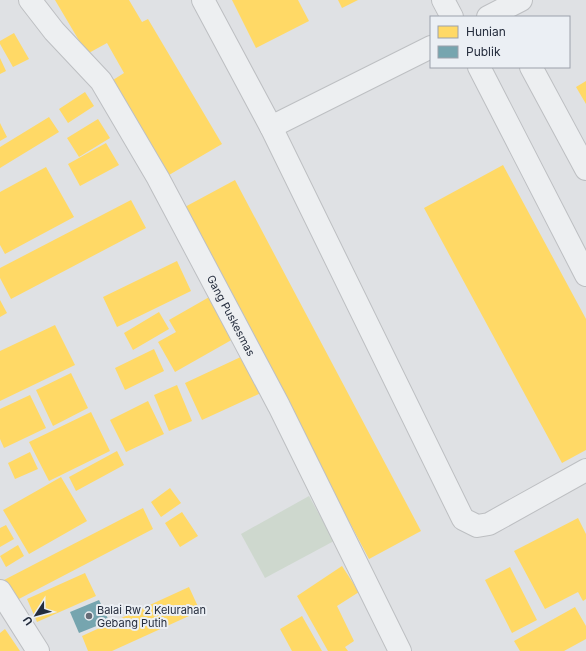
<svg xmlns="http://www.w3.org/2000/svg" width="586" height="651" viewBox="0 0 586 651" font-family="Inter,sans-serif">
<style>
.green{fill:#ced8ce}
.homes{fill:#ffd966}
.public{fill:#76a5af}
.lines{fill:none;stroke-linecap:round;stroke-linejoin:round}
.street-casing{stroke:#bdbfc2;stroke-width:24}
.street{stroke:#edeff1;stroke-width:22}
.poi-dot{fill:#666c77;stroke:#ebeff4;stroke-width:1.5}
.labels{text-anchor:middle;stroke-width:4;stroke-linejoin:round;paint-order:stroke}
.street-label{font-size:11px;fill:#252d3d;stroke:#ebeff4}
.poi-label{font-size:11px;fill:#252d3d;stroke:#ebeff4;text-anchor:start}
</style>
<rect width="100%" height="100%" fill="#dfe1e4"/>
<path class="green" d="M309,496L334,541L265,578L241,534Z"/>
<path class="homes" d="M55,0H129L142,22L148,19L222,144L169,175L113,80L124,73L107,43L87,54Z
M232,0H298L309,21L256,48Z
M338,0H358L342,8Z
M14,33L29,59L13,67L0,44V41Z
M0,58L6,71L0,74Z
M586,81V104L576,87Z
M85,92L94,106L68,123L59,109Z
M49,117L59,132L0,168V147Z
M98,119L110,138L79,157L67,138Z
M0,123L7,137L0,141Z
M106,143L119,165L80,186L68,164Z
M503,165L586,319V450L562,463L424,208Z
M46,167L74,217L5,254L0,245V192Z
M235,180L421,531L369,559L183,208Z
M131,200L146,228L11,299L0,278V268Z
M177,261L191,291L117,327L103,297Z
M211,296L235,338L175,372L158,342L176,332L169,320Z
M0,300L7,313L0,317Z
M159,312L169,329L133,350L124,333Z
M55,325L75,365L0,401V351Z
M154,349L164,371L125,390L115,368Z
M245,355L263,392L202,420L185,383Z
M71,373L88,408L53,426L36,390Z
M177,385L192,421L169,431L154,395Z
M30,395L46,428L4,448L0,439V409Z
M148,401L164,434L126,452L110,420Z
M91,412L110,451L49,481L29,442Z
M117,451L124,465L76,491L69,477Z
M30,452L38,469L15,479L8,463Z
M61,477L87,521L29,554L3,510Z
M170,488L181,503L161,517L151,502Z
M143,508L153,529L15,601L4,580Z
M182,512L198,536L180,547L165,523Z
M578,518L586,534V599L583,601L578,592L545,609L514,551Z
M6,525L14,539L0,547V528Z
M18,545L24,556L6,567L0,556Z
M342,566L359,592L337,606L354,641L345,647L348,651H328L297,596Z
M510,567L537,620L512,633L485,580Z
M85,573L96,596L37,622L27,599Z
M189,587L200,611L112,651H88L82,636Z
M575,607L586,626V639L564,651H520L514,641Z
M302,616L322,651H292L280,629Z
M5,629L20,651H0V633Z"/>
<path class="public" d="M99,600L109,621L79,633L70,612Z"/>
<g class="lines">
<g class="street-casing">
<g id="street">
<path id="s1" d="M30,0L54,31L101,81L158,178L279,406L400,651"/>
<path d="M203,0L271,127L463,519L477,526L489,524L586,470"/>
<path d="M443,0L452,17"/>
<path d="M488,17L521,0"/>
<path d="M479,67L586,275"/>
<path d="M531,67L586,169"/>
<path d="M271,127L431,47"/>
<path d="M0,591L38,651"/>
</g>
</g>
<use href="#street" class="street"/>
</g>
<circle class="poi-dot" cx="89" cy="616" r="4"/>
<g class="labels">
<g class="street-label">
<text dy="4" stroke="none"><textPath href="#s1" startOffset="376">Gang Puskesmas</textPath></text>
</g>
<g class="poi-label">
<text x="97" y="614">Balai Rw 2 Kelurahan<tspan x="97" dy="13">Gebang Putih</tspan></text>
</g>
</g>
<rect x="430" y="16" width="140" height="52" fill="#ebeff4" stroke="#9ca1ab"/>
<rect x="438" y="26" width="20" height="12" fill="#ffd966" stroke="#9ca1ab"/>
<text x="466" y="36" font-size="12" fill="#252d3d">Hunian</text>
<rect x="438" y="46" width="20" height="12" fill="#76a5af" stroke="#9ca1ab"/>
<text x="466" y="56" font-size="12" fill="#252d3d">Publik</text>
<g transform="translate(36 615) rotate(234)" stroke="#ebeff4" stroke-width="3" paint-order="stroke">
<path d="M0-3L7 15L0 10L-7 15Z" fill="#252d3d"/>
<text y="-6" font-size="11" font-weight="bold" text-anchor="middle" fill="#252d3d">U</text>
</g>
</svg>
